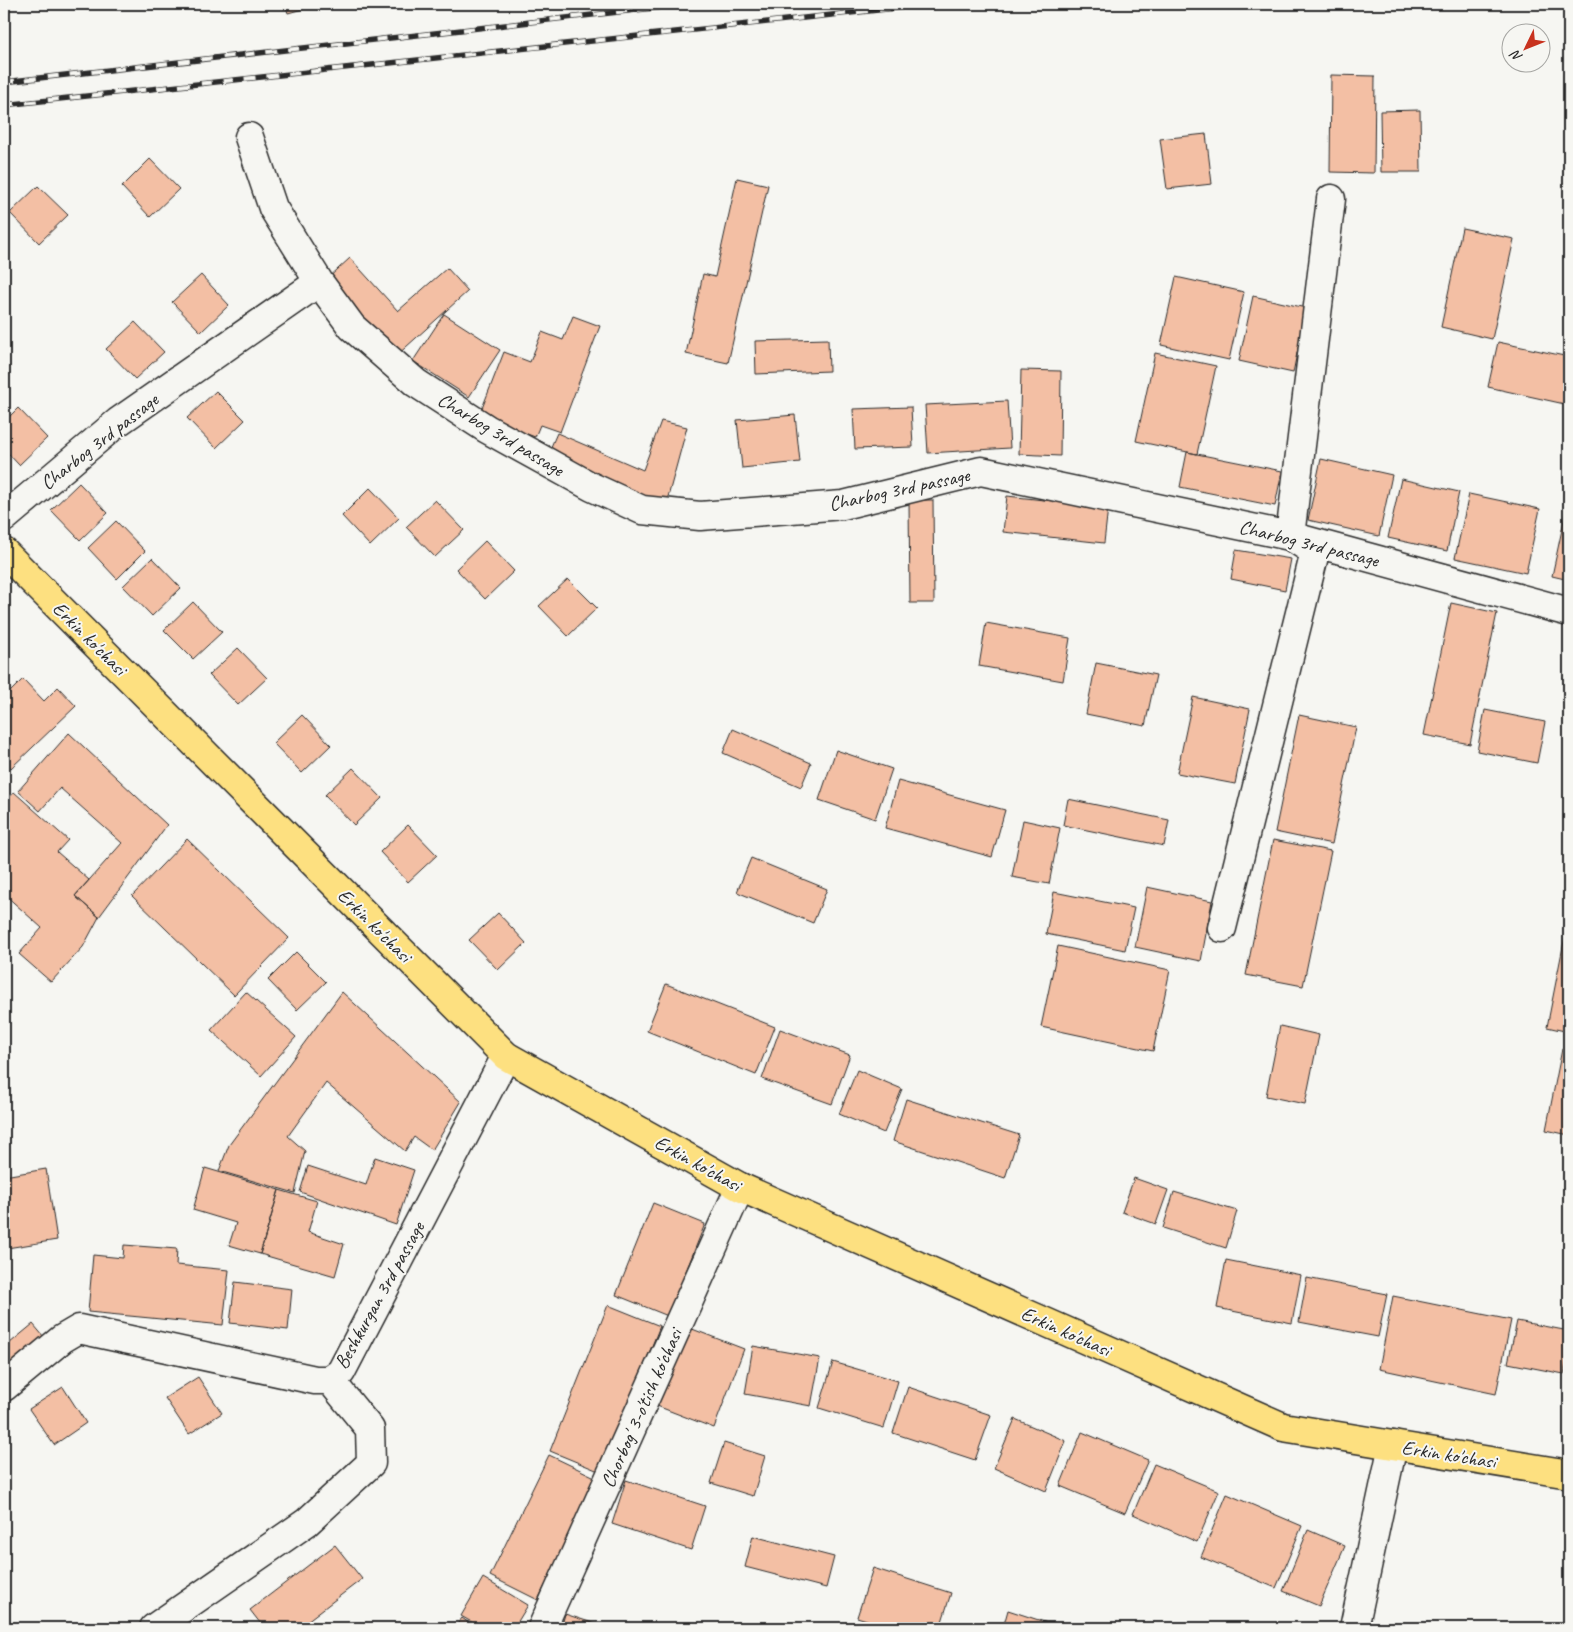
<svg xmlns="http://www.w3.org/2000/svg" width="1573" height="1632" viewBox="0 0 1573 1632" font-family="Caveat,sans-serif">
<style>
.building{fill:#f3bfa4;stroke:#2b2b2b}
.lines{fill:none;stroke-linecap:round;stroke-linejoin:round}
.minor-casing{stroke:#2b2b2b;stroke-width:31}
.major-casing{stroke:#2b2b2b;stroke-width:31}
.minor{stroke:#f6f6f2;stroke-width:28}
.major{stroke:#fde080;stroke-width:28}
.rail-casing{stroke:#2b2b2b;stroke-width:5.5}
.rail{stroke:#f6f6f2;stroke-width:4;stroke-dasharray:11;stroke-linecap:butt}
.labels{text-anchor:middle;stroke-width:4;stroke-linejoin:round;paint-order:stroke}
.street-label{font-size:20px;fill:#2b2b2b;stroke:#f6f6f2}
</style>
<rect width="100%" height="100%" fill="#f6f6f2"/>
<filter id="ink" filterUnits="userSpaceOnUse"><feTurbulence type="fractalNoise" baseFrequency=".02" numOctaves="2"/><feDisplacementMap in="SourceGraphic" scale="10" xChannelSelector="R" yChannelSelector="G"/><feConvolveMatrix kernelMatrix="1 2 1 2 8 2 1 2 1" color-interpolation-filters="sRGB"/></filter>
<g filter="url(#ink)">
<path class="building" d="M285,4H321L288,13Z
M1331,75L1375,76L1374,173L1330,172Z
M1420,110L1421,172H1381L1380,111Z
M1206,134L1212,184L1167,189L1160,139Z
M150,159L179,189L150,217L122,187Z
M737,178L768,185L728,363L686,354L703,274L715,277Z
M38,186L68,215L39,243L10,213Z
M1462,228L1514,239L1492,339L1441,327Z
M350,258L398,311L447,268L468,291L395,357L326,280Z
M201,275L229,305L201,332L172,302Z
M1176,277L1244,292L1229,360L1161,345Z
M1253,296L1306,308L1293,373L1239,361Z
M444,314L500,350L469,397L413,361Z
M573,316L600,326L560,432L540,425L535,437L479,416L504,352L530,362L542,332L563,340Z
M135,322L164,352L135,379L106,349Z
M828,339L829,371L756,374L755,341Z
M1498,342L1569,357V405L1488,387Z
M1155,353L1216,366L1197,454L1136,441Z
M1021,370L1061,371L1060,456L1019,454Z
M216,391L245,420L216,448L187,418Z
M1007,401L1010,448L928,453L925,405Z
M911,407L913,447L855,449L853,409Z
M18,408L47,438L19,465L4,449V422Z
M795,415L800,462L742,468L737,420Z
M661,421L687,427L668,497L657,503L547,456L557,433L643,470Z
M1187,452L1282,471L1275,506L1180,487Z
M1321,459L1392,475L1379,536L1308,520Z
M1401,479L1459,492L1447,551L1388,538Z
M79,483L108,513L80,540L51,510Z
M370,488L399,518L370,546L342,516Z
M1469,494L1540,509L1526,573L1455,558Z
M1007,496L1108,507L1104,543L1003,532Z
M1569,497V580L1552,576Z
M435,500L464,530L435,557L406,527Z
M909,500H933L934,603H910Z
M116,521L145,551L117,579L88,548Z
M485,541L514,571L485,599L456,569Z
M1236,550L1291,559L1285,590L1231,579Z
M152,558L181,588L152,616L123,586Z
M568,579L597,608L568,636L539,606Z
M193,602L222,632L193,659L164,630Z
M1451,603L1497,613L1470,744L1424,735Z
M986,623L1070,638L1063,681L979,666Z
M238,648L267,678L238,705L209,675Z
M1096,663L1156,675L1145,726L1086,714Z
M23,679L44,701L58,687L76,706L11,768L4,760V698Z
M1193,697L1250,709L1235,784L1177,773Z
M1485,710L1545,722L1537,763L1477,751Z
M302,715L331,745L302,773L273,743Z
M1299,715L1356,727L1332,844L1275,832Z
M733,729L811,763L801,787L723,753Z
M69,733L167,825L99,917L75,896L122,843L60,788L40,811L18,791Z
M836,750L892,769L875,819L819,800Z
M353,768L382,798L354,825L325,795Z
M898,781L1005,810L992,857L885,828Z
M14,792L68,840L57,852L89,880L75,896L99,917L83,947L51,982L19,954L42,928L4,894V804Z
M1068,799L1169,820L1164,846L1063,825Z
M1023,820L1060,828L1049,884L1012,877Z
M408,825L437,855L408,882L380,852Z
M187,839L289,938L234,995L132,896Z
M1273,840L1331,851L1303,986L1246,975Z
M751,858L827,889L813,923L737,892Z
M1147,887L1212,901L1201,961L1135,947Z
M1054,892L1134,908L1125,950L1046,934Z
M498,913L526,943L498,970L469,940Z
M1569,916V1032L1547,1027Z
M1058,946L1170,970L1153,1051L1041,1027Z
M296,952L326,982L297,1010L268,980Z
M666,984L775,1027L756,1075L647,1031Z
M246,992L296,1037L261,1076L211,1030Z
M342,992L461,1102L432,1150L414,1137L405,1151L326,1083L288,1136L305,1151L295,1193L219,1171L229,1145Z
M1280,1026L1319,1035L1305,1104L1266,1096Z
M780,1029L850,1055L832,1104L762,1079Z
M1562,1049L1569,1051V1135L1546,1130Z
M857,1070L902,1089L884,1133L839,1114Z
M906,1099L1019,1135L1005,1178L893,1141Z
M375,1157L414,1170L396,1225L300,1192L308,1166L366,1185Z
M205,1168L279,1190L260,1254L229,1245L236,1223L193,1210Z
M46,1169L57,1240L7,1248L4,1229V1176Z
M1134,1178L1168,1190L1156,1224L1122,1212Z
M279,1190L317,1201L308,1232L344,1244L335,1276L260,1254Z
M1174,1192L1237,1211L1226,1248L1163,1228Z
M653,1203L705,1224L668,1316L616,1295Z
M124,1245L177,1249L176,1265L229,1270L223,1325L88,1312L93,1255L123,1258Z
M1226,1260L1301,1275L1292,1323L1217,1308Z
M1307,1278L1387,1294L1378,1337L1299,1322Z
M235,1282L292,1289L288,1330L230,1323Z
M1393,1296L1511,1320L1496,1394L1379,1369Z
M608,1305L660,1326L601,1472L550,1451Z
M1517,1321L1569,1331V1346L1564,1374L1508,1363Z
M33,1324L50,1344L4,1382V1348Z
M687,1327L744,1349L714,1428L657,1406Z
M753,1346L820,1358L811,1406L745,1394Z
M833,1362L898,1381L884,1428L819,1408Z
M198,1377L222,1413L189,1434L165,1398Z
M63,1387L86,1423L54,1445L29,1409Z
M908,1387L991,1415L975,1460L893,1433Z
M1015,1419L1066,1441L1046,1491L994,1468Z
M1082,1432L1148,1460L1125,1513L1060,1486Z
M724,1443L765,1456L753,1496L711,1483Z
M549,1455L597,1478L538,1600L490,1576Z
M1154,1464L1219,1491L1197,1542L1133,1514Z
M626,1480L705,1506L691,1550L612,1524Z
M1227,1494L1302,1526L1276,1588L1201,1557Z
M1308,1530L1345,1546L1319,1606L1283,1591Z
M753,1536L834,1557L826,1588L745,1567Z
M335,1545L362,1579L298,1628H264L250,1610Z
M873,1568L951,1593L940,1628H893L857,1617Z
M483,1578L528,1605L514,1628H482L461,1616Z
M1008,1610L1063,1628H1003Z
M565,1614L608,1628H561Z
M462,1618L476,1628H454Z"/>
<g class="lines">
<g class="minor-casing">
<path id="minor" d="M249,137L273,208L319,282L352,327L416,383L487,429L592,487L642,510L700,516L843,505L981,471L1290,536L1569,612
M4,518L118,422L319,282
M1222,928L1315,552L1290,536L1331,199
M4,1387L62,1339L79,1329L315,1380H330L341,1372L506,1056
M154,1628L307,1522L371,1463L370,1429L330,1380
M542,1628L740,1187
M1354,1628L1393,1445"/>
</g>
<g class="major-casing">
<path id="major" d="M4,552L506,1056L740,1187L1283,1427L1569,1474"/>
</g>
<use href="#minor" class="minor"/>
<use href="#major" class="major"/>
<g class="rail-casing">
<path id="rail" d="M4,82L689,4
M4,105L933,4"/>
</g>
<use href="#rail" class="rail"/>
</g>
</g>
<g class="labels">
<g class="street-label">
<text transform="translate(501 434) rotate(31)" y="7">Chаrbog 3rd passage</text>
<text transform="translate(99 441) rotate(-38)" y="7">Chаrbog 3rd passage</text>
<text transform="translate(899 489) rotate(-12)" y="7">Chаrbog 3rd passage</text>
<text transform="translate(1309 543) rotate(14)" y="7">Chаrbog 3rd passage</text>
<text transform="translate(90 638) rotate(45)" y="7">Erkin ko'chasi</text>
<text transform="translate(375 925) rotate(45)" y="7">Erkin ko'chasi</text>
<text transform="translate(698 1163) rotate(29)" y="7">Erkin ko'chasi</text>
<text transform="translate(379 1295) rotate(-61)" y="7">Beshkurgan 3rd passage</text>
<text transform="translate(1066 1331) rotate(24)" y="7">Erkin ko'chasi</text>
<text transform="translate(641 1408) rotate(-66)" y="7">Chorbog' 3-o'tish ko'chasi</text>
<text transform="translate(1449 1454) rotate(9)" y="7">Erkin ko'chasi</text>
</g>
</g>
<rect width="1573" height="1632" fill="none" stroke="#f6f6f2" stroke-width="20"/>
<rect x="10" y="10" width="1553" height="1612" fill="none" stroke="#2b2b2b" stroke-width="2" filter="url(#ink)"/>
<g transform="translate(1526 48) rotate(227)"><circle r="24" fill="#f6f6f2" stroke="#a5a5a2"/>
<path d="M0-4L9 19L0 12L-9 19Z" fill="#c8321e"/>
<text y="-8" font-size="14" font-weight="bold" text-anchor="middle" fill="#2b2b2b">N</text>
</g>
</svg>
